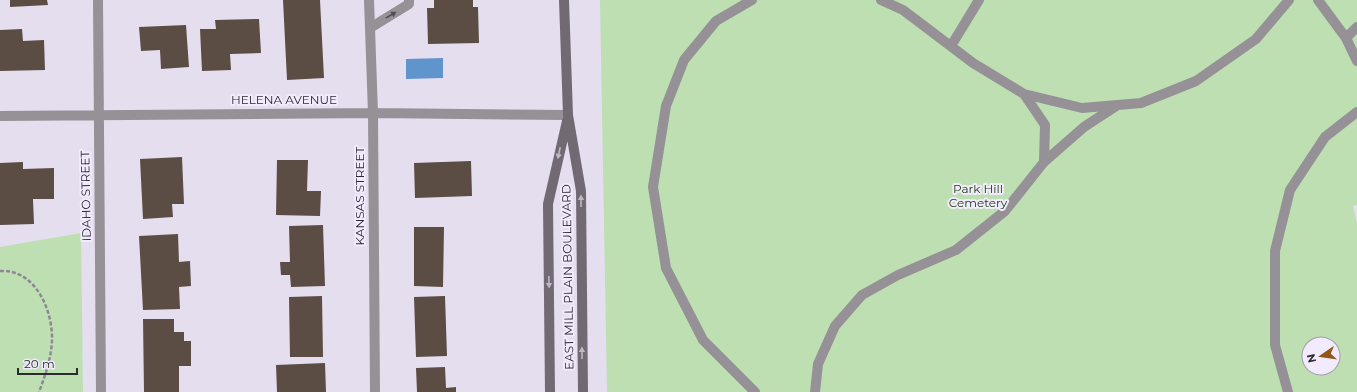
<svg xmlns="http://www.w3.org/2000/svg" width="1357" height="392" viewBox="0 0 1357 392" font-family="Montserrat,sans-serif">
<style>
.green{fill:#bedfb2;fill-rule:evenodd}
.water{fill:#5f94cd}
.building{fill:#5b4d44}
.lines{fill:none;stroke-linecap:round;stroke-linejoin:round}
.path{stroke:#8e8895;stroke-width:2.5;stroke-dasharray:4 2;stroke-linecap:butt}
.service{stroke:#959197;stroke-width:10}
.minor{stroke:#959197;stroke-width:10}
.secondary{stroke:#716a73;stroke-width:10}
.oneway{fill:#514d54}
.oneway2{fill:#beb7c6}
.labels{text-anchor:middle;stroke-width:4;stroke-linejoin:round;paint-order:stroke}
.street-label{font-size:12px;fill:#2c2930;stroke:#f2ebfd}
.park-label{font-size:12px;fill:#1a380b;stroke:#f2ebfd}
</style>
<rect width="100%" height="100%" fill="#e5deef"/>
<path class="green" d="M600,0H1357V205L1353,206L1357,224V392H607ZM1309,344H1333V368H1309Z
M81,233L83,392H0V247Z"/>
<path class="water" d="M443,58V78L406,79V59Z"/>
<path class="building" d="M10,0H47L48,5L10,7Z
M283,0H320L324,78L287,80Z
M434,0H473V7H478L479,43L428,44L427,8H434Z
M259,19L261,53L230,54L231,70L202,71L200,29H216L215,20Z
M186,25L189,67L161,69L160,50L141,51L139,27Z
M22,29L23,41L44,40L45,70L0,71V30Z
M182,157L184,204H172L173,217L143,219L140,159Z
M277,160H308L307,191H321L320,216L276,215Z
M471,161L472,196L415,198L414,163Z
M23,162V169L54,168V199H33L34,224L0,225V163Z
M323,225L325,286L291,287L290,275H281L280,262H290L289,226Z
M414,227H444L443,287L414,286Z
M178,234L179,262L190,261L191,286L179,287L180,309L143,310L139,236Z
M322,296L323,357H290L289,297Z
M445,296L447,356L416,357L414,297Z
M143,319H174V332H184V341H191V366H179V392H144Z
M325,363L326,392H277L276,365Z
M445,367L446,388L456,387V392H417L416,368Z"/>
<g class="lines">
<path class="path" d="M0,271C36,269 53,311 52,341C51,359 45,376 39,392"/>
<path class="service" d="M752,0L716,21L684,60L666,106L653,187L666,268L703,340L755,392
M881,0L903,10L973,63L1024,94L1082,108L1141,103L1196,81L1256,39L1289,0
M1318,0L1346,38L1357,61
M370,28L409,4V0
M1346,38L1357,27
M951,46L979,0
M1024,94L1045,125L1044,162
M815,392L818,364L835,326L862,295L898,275L956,250L1005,211L1044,162L1084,127L1116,106
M1288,392L1275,345V251L1290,190L1325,137L1357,112"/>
<path class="minor" d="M98,0L101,392
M369,0L373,113L375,392
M0,116L373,113L568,115"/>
<path class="secondary" d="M564,0L568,115L581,191L583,392
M550,392L548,204L567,121"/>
</g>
<defs><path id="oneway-solid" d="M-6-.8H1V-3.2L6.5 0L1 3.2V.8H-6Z"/></defs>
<use class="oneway" href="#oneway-solid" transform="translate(391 15) rotate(-31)"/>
<g class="oneway2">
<use href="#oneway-solid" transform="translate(559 153) rotate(102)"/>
<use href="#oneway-solid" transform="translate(581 201) rotate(-90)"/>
<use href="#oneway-solid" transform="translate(549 282) rotate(89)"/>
<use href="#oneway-solid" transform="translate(582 353) rotate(-91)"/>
</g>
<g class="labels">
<g class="street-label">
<text x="284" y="104">HELENA AVENUE</text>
<text transform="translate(86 196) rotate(-91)" y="4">IDAHO STREET</text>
<text transform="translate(360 196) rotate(-90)" y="4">KANSAS STREET</text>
<text transform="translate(568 277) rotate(-91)" y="4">EAST MILL PLAIN BOULEVARD</text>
</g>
<g class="park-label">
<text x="978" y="193">Park Hill<tspan x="978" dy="14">Cemetery</tspan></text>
</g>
</g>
<g transform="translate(1321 356) rotate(257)"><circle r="19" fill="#f2ebfd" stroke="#a39dab"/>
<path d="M0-3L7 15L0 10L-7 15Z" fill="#935718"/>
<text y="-6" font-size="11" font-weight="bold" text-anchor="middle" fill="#2c2930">N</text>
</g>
<path d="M18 368v6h59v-6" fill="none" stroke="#2c2930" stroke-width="2"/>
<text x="24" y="368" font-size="12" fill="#2c2930" stroke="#f2ebfd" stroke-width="3" paint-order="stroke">20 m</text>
</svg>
